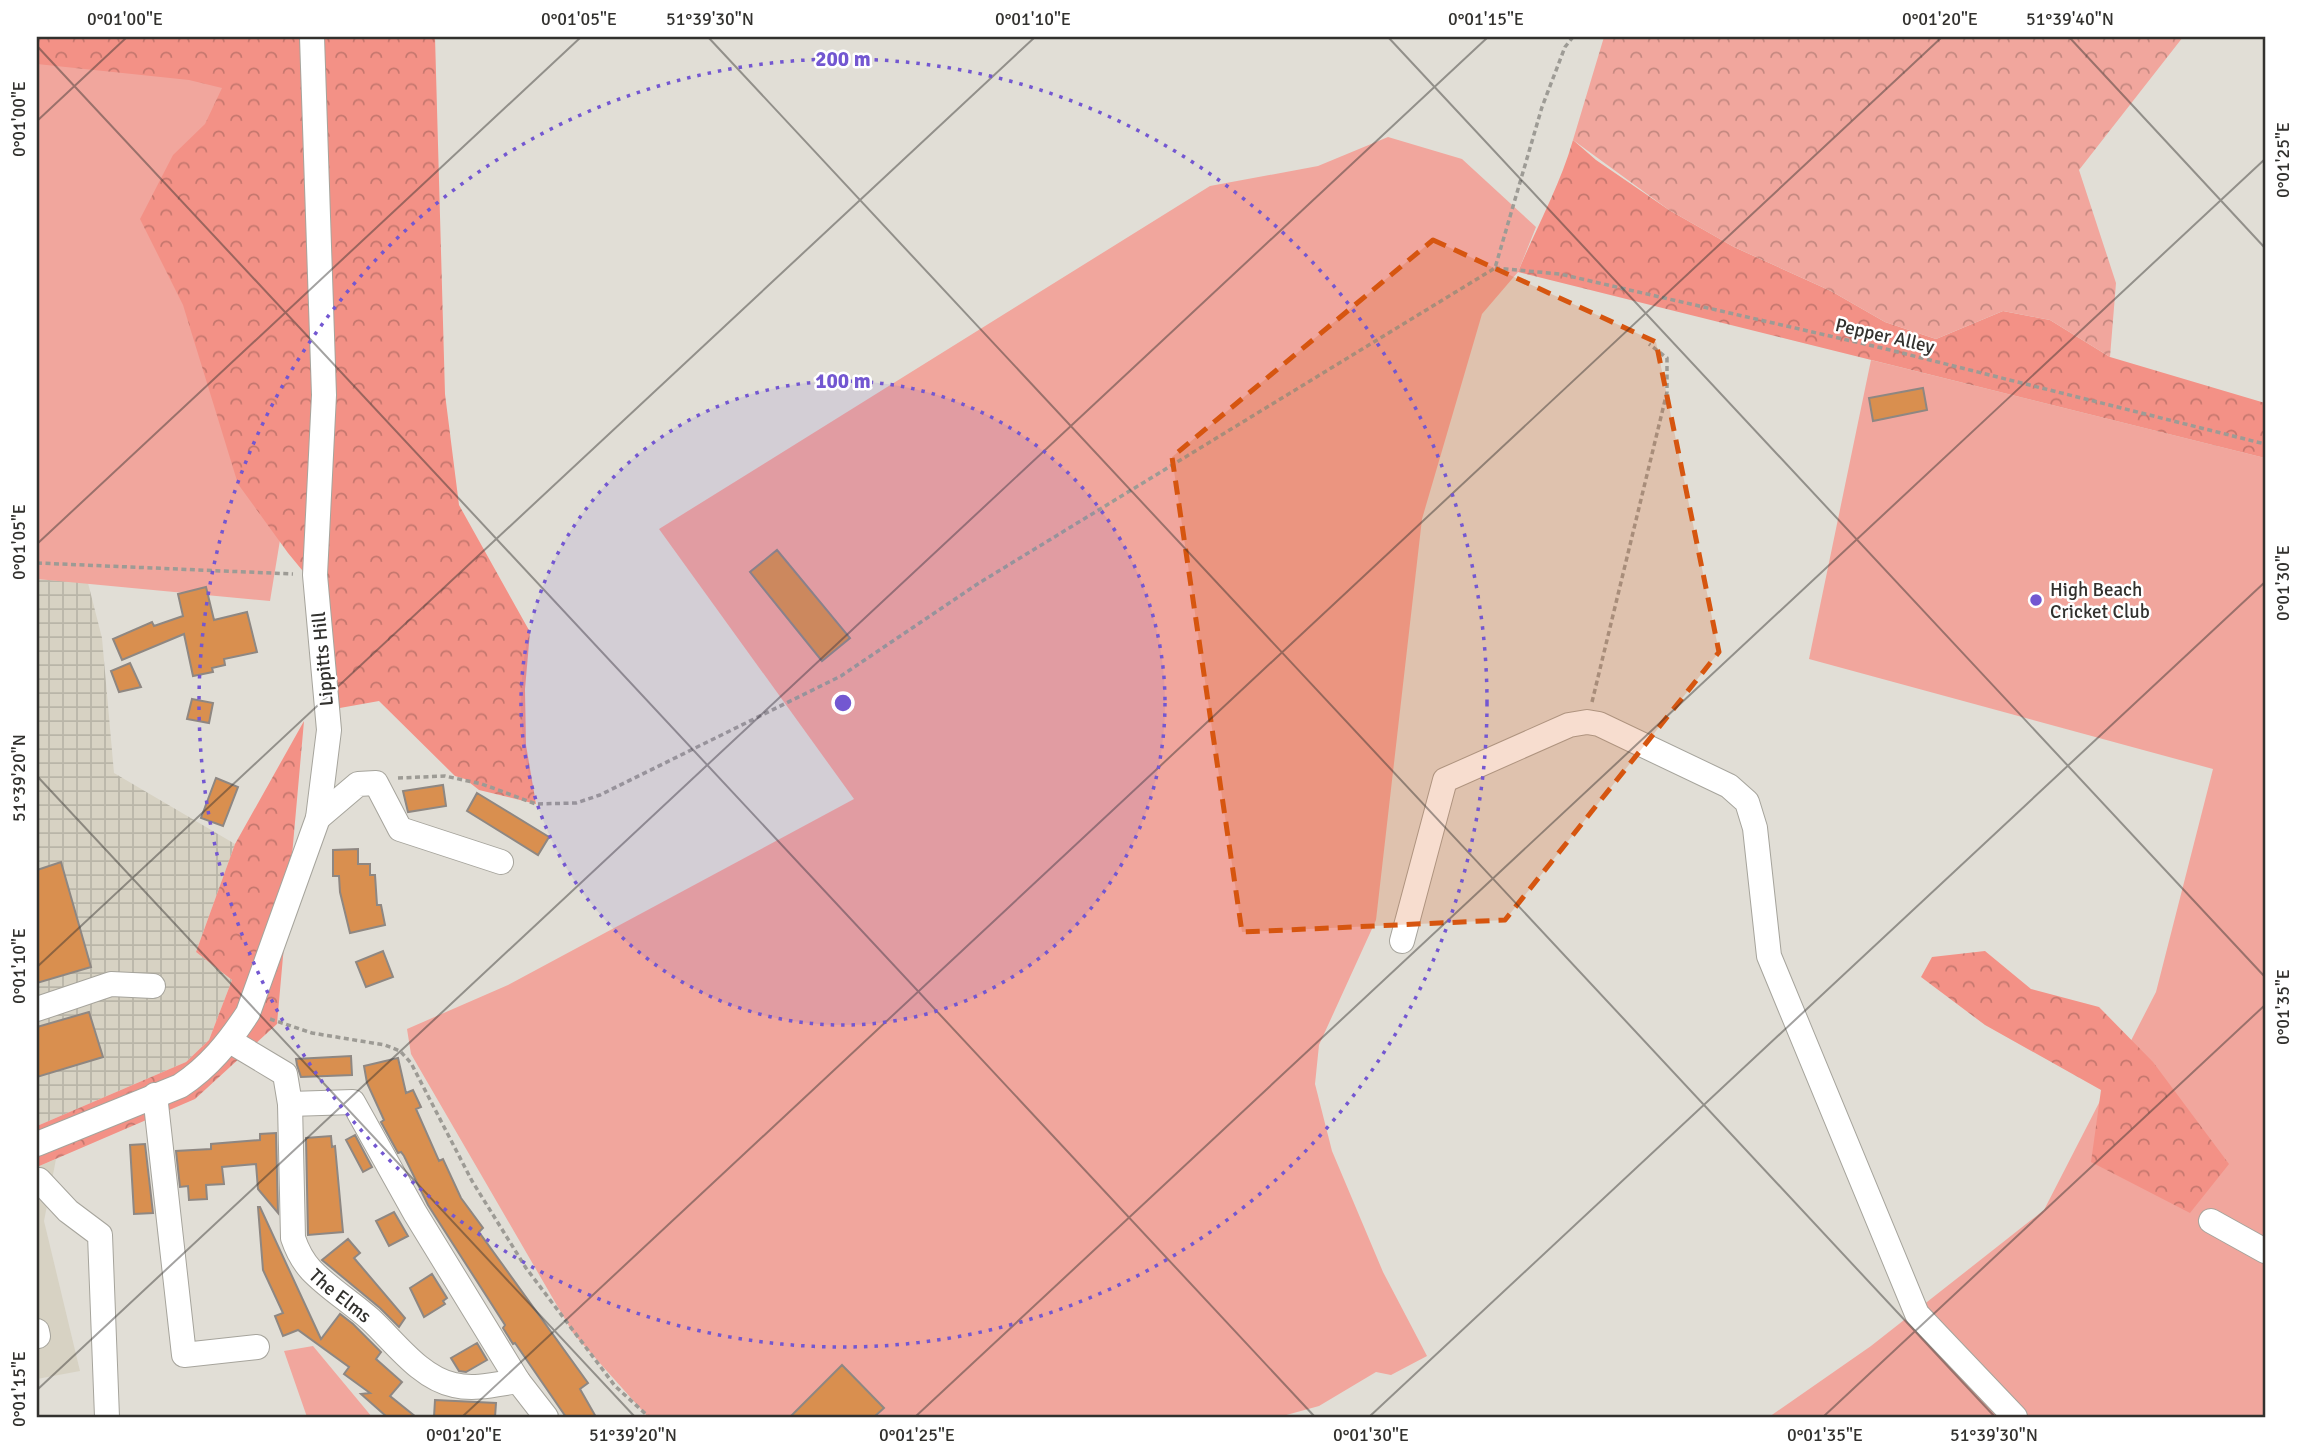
<svg xmlns="http://www.w3.org/2000/svg" width="2302" height="1454" viewBox="0 0 2302 1454" font-family="Signika,sans-serif">
<style>
.built{fill:#d7d2c3}
.industrial{fill:url(#industrial-grid)}
.grass{fill:#f1a69d}
.forest{fill:url(#forest-crowns)}
.park{fill:url(#park-crowns)}
.building{fill:#d98f4f;stroke:#8e8782;stroke-width:2}
.lines{fill:none;stroke-linecap:round;stroke-linejoin:round}
.minor-casing{stroke:#a6a49c;stroke-width:26}
.path{stroke:#9d9b95;stroke-width:3.5;stroke-dasharray:5 3.5;stroke-linecap:butt}
.minor{stroke:#fff;stroke-width:24}
.marked{fill:#d6550f;fill-opacity:0.2;stroke:#d6550f;stroke-width:5;stroke-dasharray:14 9;stroke-linejoin:round}
.ticks{fill:none;stroke:#32312e;stroke-width:2;stroke-opacity:0.45}
.ring{fill:none;stroke:#7357d1;stroke-width:3.5;stroke-dasharray:3.5 7}
.poi-dot{fill:#7357d1;stroke:#fff;stroke-width:2.5}
.labels{text-anchor:middle;stroke-width:5;stroke-linejoin:round;paint-order:stroke}
.street-label{font-size:19px;fill:#32312e;stroke:#fff}
.poi-label{font-size:19px;fill:#32312e;stroke:#fff;text-anchor:start}
.centre{fill:#7357d1;stroke:#fff;stroke-width:3.5}
.ring-label{font-size:21px;text-anchor:middle;font-weight:bold;fill:#7357d1;stroke:#fff;stroke-width:5;stroke-linejoin:round;paint-order:stroke}
.neatline{fill:none;stroke:#32312e;stroke-width:2.5}
.ticks-label{font-size:18px;text-anchor:middle;fill:#32312e}
</style>
<defs>
<pattern id="industrial-grid" width="8" height="8" patternUnits="userSpaceOnUse" patternTransform="scale(1.75)"><rect width="8" height="8" fill="#d7d2c3"/><path d="M0 4h8M4 0v8" fill="none" stroke="#b9b5a8"/></pattern>
<pattern id="forest-crowns" width="20" height="18" patternUnits="userSpaceOnUse" patternTransform="scale(1.75)"><rect width="20" height="18" fill="#f39186"/><path d="M2 6a3 3 0 1 1 6 0M12 15a3 3 0 1 1 6 0" fill="none" stroke="#c5776e"/></pattern>
<pattern id="park-crowns" width="20" height="18" patternUnits="userSpaceOnUse" patternTransform="scale(1.75)"><rect width="20" height="18" fill="#f1a69d"/><path d="M2 6a3 3 0 1 1 6 0M12 15a3 3 0 1 1 6 0" fill="none" stroke="#c48880"/></pattern>
</defs>
<rect width="100%" height="100%" fill="#e1ded6"/>
<path class="built" d="M56,1159L44,1221L80,1371L37,1379V1167Z"/>
<path class="industrial" d="M37,579L88,583L102,638L114,773L235,844L196,952L232,980L209,1040L186,1062L37,1126Z"/>
<path class="grass" d="M37,45L311,83L303,400L270,601L37,579Z
M1388,137L1462,159L1536,227L1518,272L1482,314L1422,519L1376,920L1319,1045L1315,1084L1332,1151L1383,1272L1427,1356L1391,1375L1376,1372L1319,1406L1279,1417H648L573,1333L411,1054L407,1029L508,985L854,799L659,529L1210,186L1318,166Z
M1871,360L2265,458V1417H1769L1871,1346L2044,1210L2156,992L2213,769L1809,659Z
M313,1346L372,1417H307L284,1351Z"/>
<path class="forest" d="M37,37H435L445,394L459,505L530,632L525,689L526,745L536,804L479,790L465,779L455,776L379,701L323,711L314,657L330,604L288,553L238,484L183,305L140,219L173,155L205,124L222,88L189,80L37,64Z
M1573,140L1596,160L1669,210L1734,247L1831,291L1885,322L1936,339L2003,311L2050,320L2110,357L2265,403V458L1518,272C1536,228 1560,186 1573,140Z
M304,721L277,1024L195,1099L37,1167V1126L186,1062L209,1040L232,980L196,952L235,844Z
M1985,951L2031,989L2099,1007L2153,1062L2229,1164L2190,1213L2091,1162L2101,1090L1985,1025L1921,977L1932,957Z"/>
<path class="park" d="M1604,37H2183L2079,170L2116,283L2110,357L2050,320L2003,311L1936,339L1885,322L1831,291L1734,247L1669,210L1573,140Z"/>
<path class="building" d="M1923,388L1927,410L1873,421L1869,398Z
M777,550L850,638L822,661L750,572Z
M206,587L214,620L247,612L257,652L224,659L225,665L212,668L213,672L193,676L184,634L122,660L113,639L152,622L154,626L183,616L178,594Z
M130,663L141,687L119,692L111,671Z
M192,699L213,703L209,723L187,719Z
M216,778L238,787L223,826L201,818Z
M443,785L446,806L408,812L403,791Z
M477,793L549,837L538,855L467,811Z
M358,849V864H370V875H375L377,905H381L385,925L350,933L340,892L339,876H333V850Z
M61,862L91,967L37,983V870Z
M383,951L393,977L366,987L356,962Z
M89,1012L103,1057L37,1077V1027Z
M351,1056L352,1075L301,1077L297,1065L296,1059Z
M398,1058L406,1093L413,1090L421,1107L416,1109L439,1161L443,1159L461,1198L483,1228L479,1232L588,1383L580,1389L596,1417H566L515,1343L513,1344L503,1328L505,1325L428,1205L404,1156L401,1152L398,1153L381,1122L384,1120L367,1083L364,1066Z
M276,1133L278,1213L258,1189L256,1164L222,1167L224,1184L206,1185L207,1199L189,1200L188,1186L180,1187L176,1151L211,1149V1144L260,1140V1134Z
M355,1135L372,1167L363,1172L346,1140Z
M331,1136L332,1147L335,1146L343,1232L308,1235L306,1138Z
M145,1144L153,1213L134,1214L130,1145Z
M258,1207H260L321,1339L340,1314L353,1324L381,1352L376,1359L402,1382L390,1396L416,1417H387L361,1394L370,1393L344,1374L349,1367L298,1330L283,1336L275,1316L283,1313L263,1270Z
M394,1212L408,1236L389,1246L376,1221Z
M348,1239L360,1253L354,1258L405,1318L399,1327L380,1308L322,1260Z
M432,1274L447,1298L443,1301L445,1304L424,1317L410,1288Z
M477,1343L487,1360L466,1372L459,1371L451,1358Z
M842,1365L884,1408L874,1417H790Z
M435,1400L496,1403L495,1417H434Z"/>
<g class="lines">
<g class="minor-casing">
<g id="minor">
<path d="M318,818L358,784L376,783L400,829L501,862"/>
<path d="M1402,941L1445,780L1569,725L1587,722L1599,724L1729,786L1747,802L1755,828L1769,956L1917,1314L2015,1417"/>
<path d="M37,1009L111,984L153,986"/>
<path d="M230,1041L285,1074L290,1104L353,1102L415,1213L518,1381L546,1417"/>
<path d="M155,1095L184,1355L257,1347"/>
<path id="s1" d="M290,1104L293,1238C297,1250 302,1260 311,1270C328,1288 351,1302 370,1319C394,1341 420,1378 454,1385C475,1390 497,1384 518,1381"/>
<path d="M37,1144L180,1086C209,1067 229,1042 248,1013L318,818L329,730L315,575L324,395L312,37"/>
<path d="M39,1180L68,1211L100,1235L107,1417"/>
<path d="M2211,1221L2265,1251"/>
<path d="M37,1331L38,1336"/>
</g>
</g>
<path class="path" d="M1495,268L1560,274L1882,348L2265,444
M37,563L293,574
M1592,702L1667,392V358L1649,344
M398,778L445,776L482,784L536,804L576,803L600,795L841,676L979,583L1495,268L1542,107L1565,47L1573,37
M270,1019L312,1033L385,1045L400,1051L411,1063L472,1181L526,1268L615,1386L649,1417"/>
<use href="#minor" class="minor"/>
</g>
<path class="marked" d="M1433,240L1656,342L1719,652L1505,920L1242,932L1172,457Z"/>
<path class="ticks" d="M708,37L1995,1417M1388,37L2265,977M2069,37L2265,248M37,46L1315,1417M37,121L127,37M37,544L581,37M37,776L635,1417M37,967L1035,37M37,1390L1488,37M462,1417L1942,37M915,1417L2265,159M1369,1417L2265,582M1823,1417L2265,1005"/>
<circle cx="843" cy="703" r="322" fill="#7357d1" fill-opacity=".12"/>
<g class="ring">
<circle cx="843" cy="703" r="322"/>
<circle cx="843" cy="703" r="644"/>
</g>
<circle class="poi-dot" cx="2036" cy="600" r="7"/>
<g class="labels">
<g class="street-label">
<text transform="translate(1885 335) rotate(13)" y="7">Pepper Alley</text>
<text transform="translate(322 659) rotate(-95)" y="7">Lippitts Hill</text>
<text dy="7" stroke="none"><textPath href="#s1" startOffset="210">The Elms</textPath></text>
</g>
<g class="poi-label">
<text x="2050" y="596">High Beach<tspan x="2050" dy="22">Cricket Club</tspan></text>
</g>
</g>
<circle cx="843" cy="703" r="10" class="centre"/>
<g class="ring-label">
<text x="843" y="66">200 m</text>
<text x="843" y="388">100 m</text>
</g>
<rect width="2302" height="1454" fill="none" stroke="#ffffff" stroke-width="77"/>
<rect x="38" y="38" width="2226" height="1378" class="neatline"/>
<g class="ticks-label">
<text x="125" y="25">0°01'00"E</text>
<text x="579" y="25">0°01'05"E</text>
<text x="710" y="25">51°39'30"N</text>
<text x="1033" y="25">0°01'10"E</text>
<text x="1486" y="25">0°01'15"E</text>
<text x="1940" y="25">0°01'20"E</text>
<text x="2070" y="25">51°39'40"N</text>
<text transform="translate(19 119) rotate(-90)" y="6">0°01'00"E</text>
<text transform="translate(2283 160) rotate(-90)" y="6">0°01'25"E</text>
<text transform="translate(19 542) rotate(-90)" y="6">0°01'05"E</text>
<text transform="translate(2283 583) rotate(-90)" y="6">0°01'30"E</text>
<text transform="translate(19 778) rotate(-90)" y="6">51°39'20"N</text>
<text transform="translate(19 966) rotate(-90)" y="6">0°01'10"E</text>
<text transform="translate(2283 1007) rotate(-90)" y="6">0°01'35"E</text>
<text transform="translate(19 1389) rotate(-90)" y="6">0°01'15"E</text>
<text x="464" y="1441">0°01'20"E</text>
<text x="633" y="1441">51°39'20"N</text>
<text x="917" y="1441">0°01'25"E</text>
<text x="1371" y="1441">0°01'30"E</text>
<text x="1825" y="1441">0°01'35"E</text>
<text x="1994" y="1441">51°39'30"N</text>
</g>
</svg>
